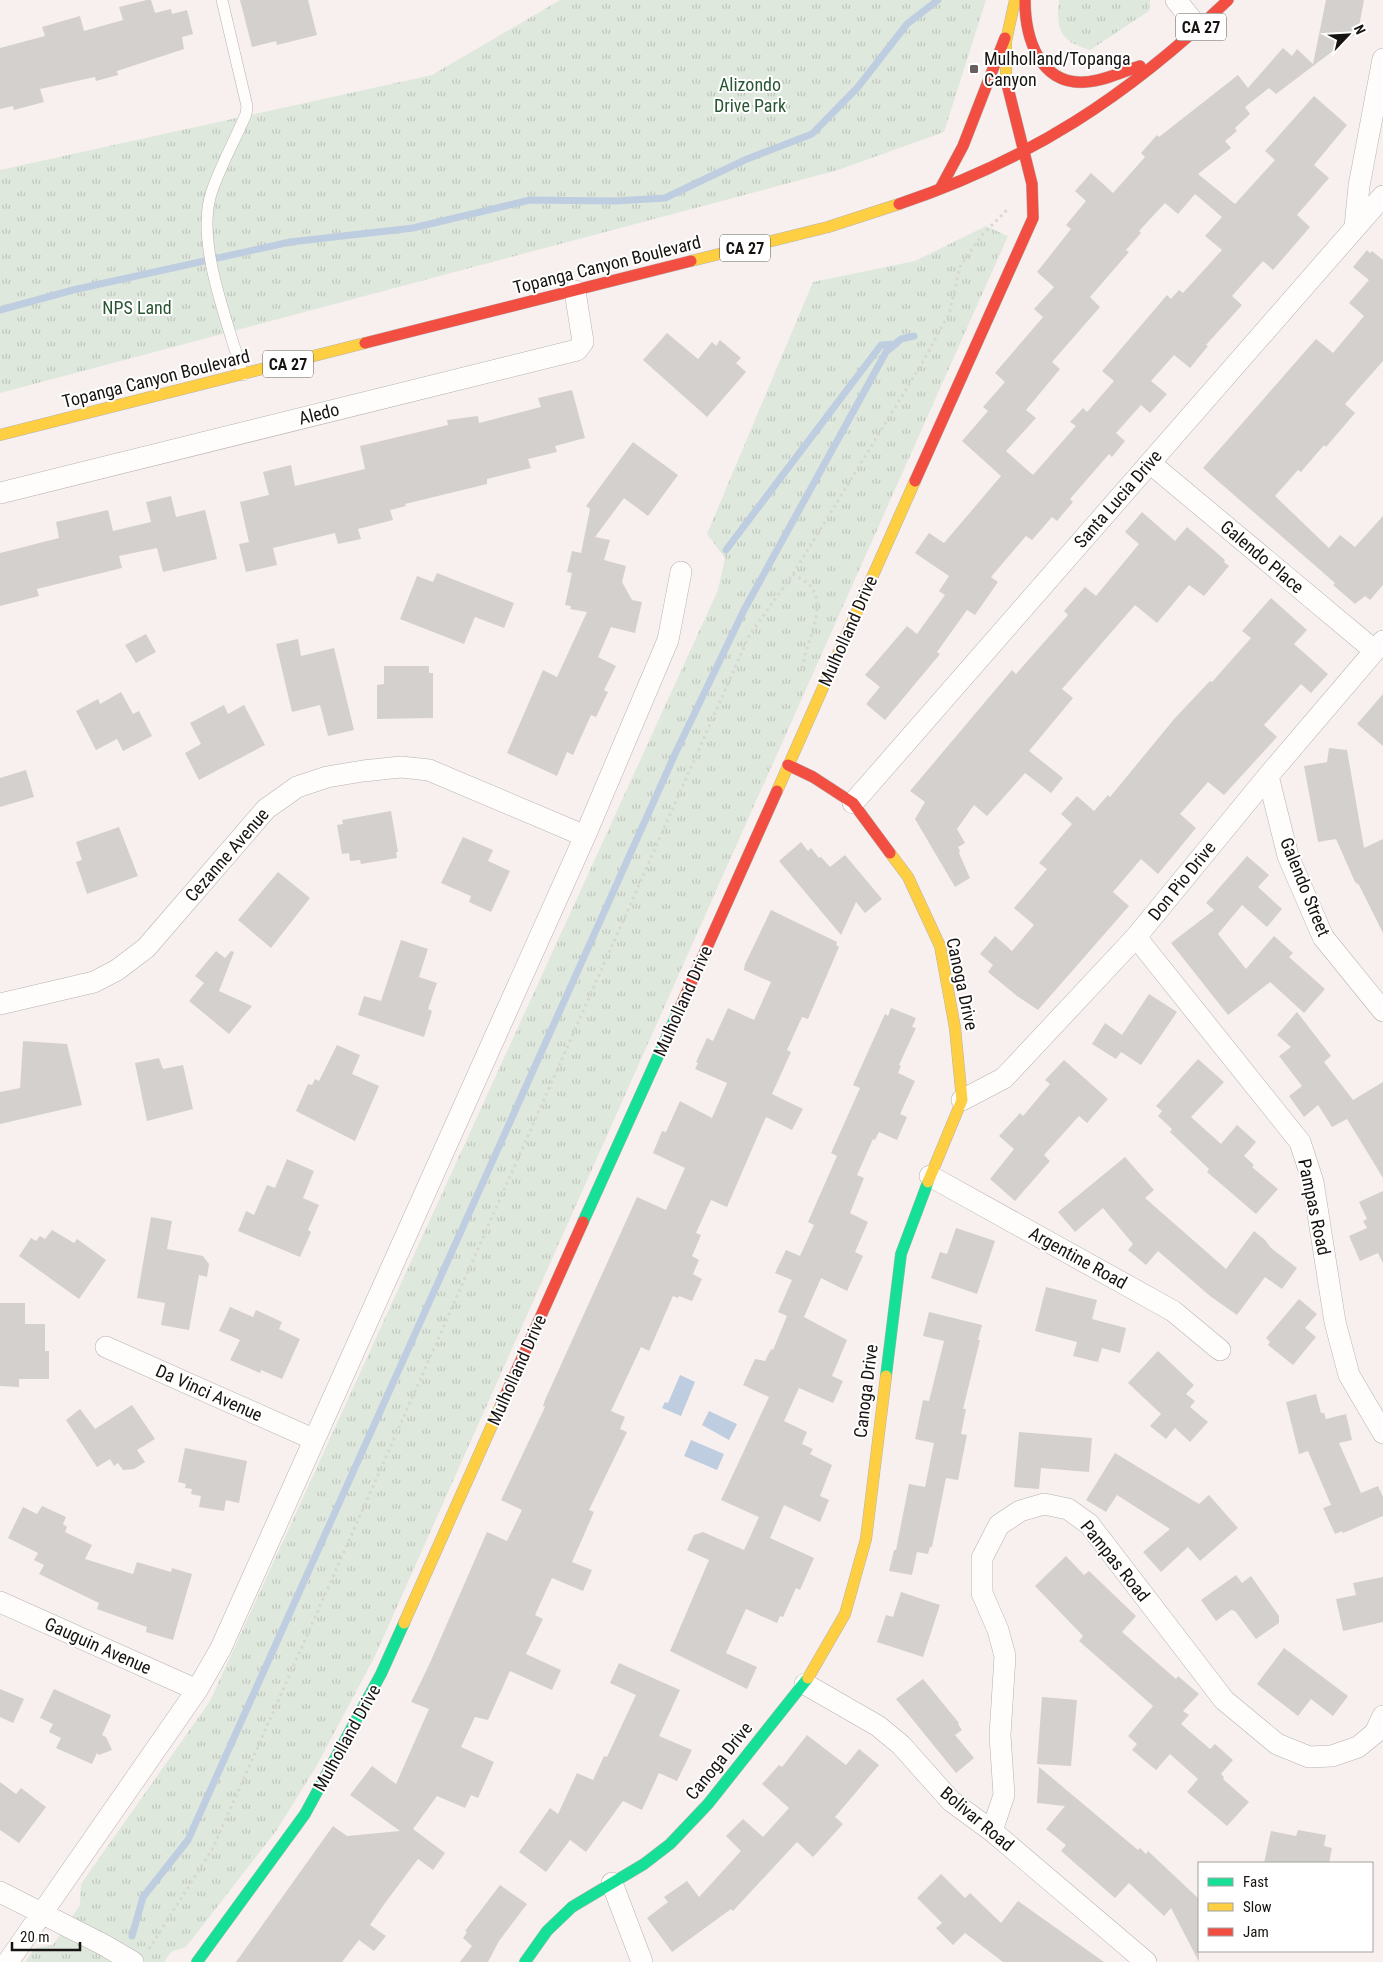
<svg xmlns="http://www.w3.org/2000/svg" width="1383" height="1962" viewBox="0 0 1383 1962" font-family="'Roboto Condensed',sans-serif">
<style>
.grass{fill:url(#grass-tufts)}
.water{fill:#becde0}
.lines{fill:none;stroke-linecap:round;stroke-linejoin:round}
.stream{stroke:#becde0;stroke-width:7}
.building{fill:#d4d0cd;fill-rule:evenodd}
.lane-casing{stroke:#b7b2b0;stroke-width:12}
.street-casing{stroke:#b7b2b0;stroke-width:22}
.fast-casing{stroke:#b7b2b0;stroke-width:12}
.slow-casing{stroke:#b7b2b0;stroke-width:12}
.jam-casing{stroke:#b7b2b0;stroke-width:12}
.path{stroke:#d8d6d5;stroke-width:3;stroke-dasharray:2.5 4;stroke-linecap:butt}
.lane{stroke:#fefdfc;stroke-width:11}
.street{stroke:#fefdfc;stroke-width:21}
.fast{stroke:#16e098;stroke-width:11}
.slow{stroke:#ffcf43;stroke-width:11}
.jam{stroke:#f24e42;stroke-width:11}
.poi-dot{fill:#65605e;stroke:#fff;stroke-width:2}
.labels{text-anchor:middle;stroke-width:4;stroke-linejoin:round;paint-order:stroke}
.shield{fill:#fff;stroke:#5d5a58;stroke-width:1}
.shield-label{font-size:16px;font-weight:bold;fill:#171311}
.poi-label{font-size:18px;fill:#171311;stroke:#fff;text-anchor:start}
.park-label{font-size:18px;fill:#285632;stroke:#fff}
.street-label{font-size:18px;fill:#171311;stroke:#fff}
</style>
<defs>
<pattern id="grass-tufts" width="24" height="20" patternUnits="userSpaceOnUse" patternTransform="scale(1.25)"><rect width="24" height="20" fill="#dfe8dd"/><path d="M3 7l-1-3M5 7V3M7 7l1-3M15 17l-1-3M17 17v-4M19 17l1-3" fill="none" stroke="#bfc6bd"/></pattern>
</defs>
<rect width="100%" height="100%" fill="#f7f0ee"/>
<path class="grass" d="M560,0H986L944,132L838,170L0,393V170L432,75Z
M1059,0H1150L1149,11L1090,50C1060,41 1056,31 1059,0Z
M986,226L1008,236L375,1656L316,1767L276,1831L186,1947L171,1952L164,1962H25L35,1948L53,1945L80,1905L81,1884L210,1701L718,590L725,558L707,534L813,282L915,261Z"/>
<path class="water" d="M680,1375L695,1382L681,1416L662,1408L665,1402L668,1403Z
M709,1411L737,1424L729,1440L702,1425Z
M691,1440L724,1454L717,1470L684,1456Z"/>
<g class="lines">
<path class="stream" d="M0,310L73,290L290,242L413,228L530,200L616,201L665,198L747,159L812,134L858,87L907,24L938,0
M726,550L881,345L896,344
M132,1936L143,1897L188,1840L675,754L744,610L886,352L901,339L914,336"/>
</g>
<path class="building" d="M147,0H151L155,13L171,9L172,14L187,10L193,34L182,37L184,49L117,71L118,75L96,81L95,77L40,89L44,102L14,110L13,106L0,109V48L45,36L42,27L80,16L84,31L123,20L119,7Z
M240,0H308L317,35L277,45L276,41L252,47Z
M1326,0H1364L1358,32L1276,94L1269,88L1245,107L1250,114L1235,128L1237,131L1225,141L1231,148L1198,174L1235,204L1275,160L1265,151L1314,96L1347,125L1314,165L1329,178L1297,215L1310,227L1273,270L1263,261L1232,296L1242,305L1206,345L1208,346L1190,368L1174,355L1151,381L1167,394L1150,413L1141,405L1116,433L1125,441L1112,457L1109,454L1070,499L1073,502L1057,521L1052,517L1032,540L1026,536L991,577L998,582L975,615L967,610L937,652L940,654L885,720L866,704L880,687L865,675L907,626L917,634L945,595L939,591L949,576L915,553L929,533L944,543L1001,476L962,441L988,411L983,407L1005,382L995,373L1043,317L1034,309L1054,287L1037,272L1071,229L1066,225L1086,201L1075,191L1091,173L1113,193L1145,157L1141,153L1157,135L1159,137L1238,75L1248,88L1283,48L1292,56L1297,49L1313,64ZM1195,194L1222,217L1205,236L1222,250L1183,293L1179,290L1171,299L1167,295L1102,371L1114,381L1087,412L1083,408L1070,422L1076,426L1033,475L1006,451L1036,418L1026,410L1060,369L1052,362L1100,307L1090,297L1129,252L1126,250L1141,233L1139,231L1165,203L1178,214Z
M1367,250L1370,253L1372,251L1383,260V361L1345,404L1355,413L1326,447L1324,445L1301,472L1298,470L1275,496L1329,548L1340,535L1355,547L1383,516V585L1370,600L1365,596L1355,604L1333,585L1335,583L1203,468L1316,339L1333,353L1364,316L1349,303L1369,280L1353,267Z
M667,333L698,359L712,342L716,346L720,340L741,358L736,363L746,372L707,417L643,360Z
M572,390L585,438L555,446L557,452L528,459L531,468L487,479V484L405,504L406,506L390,510L393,520L358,529L361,539L338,544L335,533L273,548L277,565L246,572L239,544L249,542L240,502L269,495L263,472L291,465L295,486L365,469L360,446L448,425L447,420L478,416L479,423L541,407L538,398Z
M633,442L678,475L648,516L624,498L595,537L610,540L604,560L626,566L622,582L632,600L642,602L635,633L611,627L598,657L616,666L604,690L608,692L596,717L591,715L573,755L567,752L557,776L507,753L543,670L557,677L587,612L570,609L571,606L565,605L572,573L567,572L572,551L581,553L590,509L586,506Z
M171,496L176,517L205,510L217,559L163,572L157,548L119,556L122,568L37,589L39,596L0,606V553L59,538L56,522L108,510L113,531L151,522L146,502Z
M1142,512L1175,541L1187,527L1225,560L1224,562L1229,566L1204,596L1189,585L1157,623L1135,605L1062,689L1073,698L1029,751L1063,778L1051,793L1025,773L987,816L974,805L957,829L965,843L958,847L960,851L959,853L970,878L955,887L915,819L925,802L910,791L1012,670L1016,674L1068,615L1064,611L1085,587L1096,596L1139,544L1125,532Z
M437,573L514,603L504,628L475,617L464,644L400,619L417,576L433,582Z
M1271,598L1307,630L1294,644L1328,674L1311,693L1301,684L1264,725L1277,737L1224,795L1208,782L1180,814L1196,828L1158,874L1141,859L1113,892L1129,906L1038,1010L1017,996L988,972L993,965L980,954L995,936L1012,951L1034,925L1014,908L1047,869L1039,863L1072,824L1061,814L1077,796L1094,811L1108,795L1110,797L1175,718L1210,681L1212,682L1251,638L1242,631Z
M146,634L156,652L136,663L125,645Z
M298,639L301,656L334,648L354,730L328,736L320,705L292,712L276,644Z
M384,666H429V673H433V718L377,719V685L384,684Z
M121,692L133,714L139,711L152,736L123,751L117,739L96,750L76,711L98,699L100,704Z
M1383,694V746L1357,724Z
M224,705L228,714L244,705L265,745L199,780L185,753L201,744L190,723Z
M1329,748L1347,750L1364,848L1383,839V933L1359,885L1355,882L1336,839L1318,842L1304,766L1327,762Z
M26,770L34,797L0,807V778Z
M391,811L398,852H396L397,858L361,864L360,860L350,861L349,853L342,854L337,825L343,824L342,820Z
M119,827L138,876L87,894L76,862L82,860L76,842Z
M463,837L493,850L488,861L510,871L491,912L469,902L471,896L441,883Z
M801,842L808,851L811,848L819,858L821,857L830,867L845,855L882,899L865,913L856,902L841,935L779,861Z
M1247,856L1269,875L1258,887L1282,909L1267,927L1242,905L1218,934L1246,969L1274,936L1293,953L1289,957L1325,989L1304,1013L1270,982L1228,1015L1171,943L1214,910L1206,903Z
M278,872L310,898L271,948L238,920Z
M771,910L837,942L836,945L839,947L808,1019L802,1017L787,1050L791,1052L772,1094L803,1109L792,1130L766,1117L727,1207L711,1200L696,1233L701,1235L692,1256L699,1260L693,1274L702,1279L692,1301L679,1296L678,1298L673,1296L649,1351L641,1347L611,1411L625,1417L620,1429L627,1432L589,1510L594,1512L572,1562L592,1570L583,1591L552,1578L535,1615L543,1619L526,1654L561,1670L552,1690L510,1671L488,1720L475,1717L461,1747L494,1762L478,1798L471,1795L465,1808L437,1796L413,1829L445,1853L433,1870L418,1859L385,1903L370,1925L386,1936L374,1951L359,1940L342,1962H236L333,1826L347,1836L400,1831L350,1795L372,1766L396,1784L429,1709L411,1702L429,1665L487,1532L507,1541L522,1510L501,1500L545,1407L543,1406L545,1400L637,1197L666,1210L685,1168L653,1153L662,1131L666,1132L680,1101L712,1118L727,1083L695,1069L698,1063L696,1062L707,1038L713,1041L728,1008L754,1020L771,982L744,970L745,964Z
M401,940L428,949L419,977L437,983L428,1009L432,1011L424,1037L358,1015L364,996L381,1001Z
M216,951L225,958L231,951L234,952L219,991L252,1006L229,1034L189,1001L204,983L195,976Z
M1149,994L1177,1012L1141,1065L1121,1052L1116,1059L1092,1044L1105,1023L1122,1035Z
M891,1008L916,1018L912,1027L916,1028L899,1065L901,1066L898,1073L915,1081L900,1114L907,1117L897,1140L879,1132L875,1140L873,1139L857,1175L864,1178L850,1213L868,1222L855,1252L863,1256L847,1291L821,1278L804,1317L847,1340L832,1376L843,1381L833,1403L799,1388L784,1421L807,1432L802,1444L813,1449L810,1454L832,1465L820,1496L829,1500L820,1522L784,1505L770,1538L814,1558L800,1590L796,1588L783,1617L780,1616L777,1623L746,1609L726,1653L757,1667L747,1689L670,1651L709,1560L687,1550L694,1535L703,1532L744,1550L759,1517L721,1500L769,1397L743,1385L755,1359L765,1361L771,1349L773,1350L787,1316L778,1312L792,1280L775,1273L786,1250L800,1256L814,1225L808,1222L837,1156L831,1153L860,1088L853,1085L885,1014L888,1016Z
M1297,1012L1331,1056L1324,1062L1353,1100L1383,1082V1178L1347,1119L1332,1127L1318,1105L1304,1117L1289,1096L1302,1086L1279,1056L1291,1047L1277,1035Z
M23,1041L67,1044L82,1105L0,1124V1092L20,1088Z
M337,1045L360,1055L352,1074L379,1086L355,1141L296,1111L308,1084L312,1085L315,1079L319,1081Z
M159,1058L163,1069L183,1065L193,1109L147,1121L135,1063Z
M1198,1059L1224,1082L1191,1117L1221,1144L1237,1125L1256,1142L1244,1156L1254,1165L1252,1167L1278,1189L1256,1214L1207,1172L1209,1169L1170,1132L1172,1129L1158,1116L1162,1111L1156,1106Z
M1064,1060L1108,1099L1087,1123L1079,1116L1044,1155L1050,1161L1015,1201L990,1179L1014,1149L999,1136L1020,1113L1023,1116L1050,1084L1045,1080Z
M1125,1157L1154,1190L1145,1198L1226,1269L1254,1231L1265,1240L1271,1248L1297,1268L1282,1289L1265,1277L1237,1315L1210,1296L1158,1251L1146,1265L1128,1250L1133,1244L1103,1208L1075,1232L1058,1212Z
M287,1159L314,1171L303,1198L319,1205L308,1230L311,1232L300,1257L238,1231L246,1211L254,1215L267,1185L275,1188Z
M1383,1191V1263L1378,1253L1360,1261L1349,1236L1367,1228L1363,1221L1367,1219L1359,1202Z
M151,1217L172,1221L167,1249L203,1256L209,1264L207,1277L199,1275L189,1330L161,1325L165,1303L137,1298Z
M956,1228L995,1241L977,1294L931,1278L940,1252L947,1254Z
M52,1230L74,1243L77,1239L106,1260L79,1299L19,1256L31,1238L36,1241L40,1236L45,1239Z
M1046,1287L1097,1300L1092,1319L1126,1328L1120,1353L1102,1348L1098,1362L1073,1356L1077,1342L1035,1331Z
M1299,1299L1317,1314L1305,1328L1316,1337L1293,1365L1268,1345L1270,1342L1266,1338Z
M0,1303H25V1324H45V1351H49V1379H19V1387L0,1386Z
M230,1307L253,1317L256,1310L282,1322L279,1329L300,1339L282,1379L261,1370L260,1373L230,1360L240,1340L219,1331Z
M929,1312L982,1325L978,1340H980L963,1409H966L961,1434L967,1435L958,1480L946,1478L932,1547H930L928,1554L917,1552L912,1575L889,1571L894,1550H896L909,1484L925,1487L934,1443L915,1439L923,1400L929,1401L944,1341L923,1336Z
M1158,1351L1194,1385L1186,1394L1195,1401L1190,1407L1208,1422L1190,1442L1175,1428L1166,1439L1150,1426L1161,1414L1128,1383Z
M1316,1394L1321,1413H1324L1326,1419L1346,1414L1352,1440L1339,1443L1361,1493L1378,1486L1383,1497V1516L1343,1533L1342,1531L1335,1534L1323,1508L1331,1505L1308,1451L1299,1454L1286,1402Z
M132,1405L155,1439L137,1450L145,1462L134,1469L123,1470L118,1463L114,1466L110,1459L97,1467L66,1420L80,1409L95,1429Z
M1019,1432L1092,1438L1089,1472L1041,1468L1039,1489L1014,1487Z
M185,1448L247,1461L239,1503L226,1500L224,1511L199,1507L201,1496L191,1494L192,1489L185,1488L186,1484L178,1482Z
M1115,1453L1199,1504L1209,1495L1238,1528L1200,1561L1188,1547L1161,1572L1143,1552L1170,1529L1117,1495L1106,1512L1086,1500Z
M42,1506L66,1517L63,1524L67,1527L65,1532L92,1545L85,1559L133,1574L137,1562L171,1572L172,1568L192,1574L173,1640L146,1632L147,1627L97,1609L99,1603L39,1574L44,1565L34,1560L38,1553L8,1538L23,1507L37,1514Z
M1066,1556L1084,1575L1089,1571L1136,1616L1122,1632L1176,1679L1178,1676L1199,1694L1183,1711L1189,1715L1181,1724L1210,1749L1215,1744L1233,1760L1221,1774L1224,1777L1223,1779L1249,1802L1227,1826L1187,1792L1198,1779L1170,1754L1156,1770L1132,1750L1137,1744L1128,1736L1153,1706L1079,1641L1083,1636L1035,1586Z
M1236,1575L1242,1583L1251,1576L1279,1616V1623L1256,1639L1235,1611L1231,1610L1216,1621L1201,1600Z
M1383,1577V1622L1343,1631L1336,1599L1356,1595L1353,1583Z
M901,1592L940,1605L923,1657L877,1642L886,1615L893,1617Z
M1284,1648L1348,1696L1333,1716L1311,1699L1298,1716L1257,1684Z
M619,1663L680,1690L659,1736L692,1750L677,1781L659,1773L642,1810L623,1801L586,1852L570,1840L546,1872L519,1852L550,1808L558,1814L577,1773L593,1780L604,1756L607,1757L636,1695L610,1683Z
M923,1679L959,1723L958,1724L962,1730L955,1735L974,1758L956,1773L896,1699Z
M0,1689L24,1699L13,1723L0,1717Z
M54,1689L111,1715L102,1735L106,1737L112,1750L99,1755L97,1753L92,1764L56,1748L61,1738L49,1732L53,1724L40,1718Z
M1042,1697L1077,1700L1071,1766L1037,1764Z
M807,1735L846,1765L859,1749L879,1765L835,1817L843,1824L813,1857L797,1842L733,1911L731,1909L672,1952L647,1918L668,1902L664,1897L687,1881L699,1897L741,1851L726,1836L743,1819L763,1837L789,1808L762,1784L779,1765L782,1767Z
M1039,1767L1138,1850L1140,1848L1146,1854L1148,1851L1199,1899V1962L1171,1908L1164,1916L1129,1883L1115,1898L1061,1851L1066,1845L1046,1829L1065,1806L1037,1803Z
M0,1782L16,1794L21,1788L46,1807L19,1843L0,1830Z
M1298,1830L1326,1835L1324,1846L1332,1848L1329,1863H1264L1271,1831L1296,1836Z
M941,1874L965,1898L970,1893L1001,1923L1018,1901L1104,1962H1003L965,1933L953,1945L936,1928L942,1923L917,1898Z
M500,1885L527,1904L499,1941L488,1962H460L472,1946L463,1938L467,1932L465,1931Z"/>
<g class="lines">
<g class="lane-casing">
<path id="lane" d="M222,0L247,106L246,114C235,140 221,165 212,191C194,240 229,326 243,375"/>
</g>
<g class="street-casing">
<path id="street" d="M1176,0L1199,29
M1355,227L1359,186L1383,59
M1150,463L1375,651
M0,493L577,350L583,342L575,291
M1268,776L1288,856L1323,937L1383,1011
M853,803L1383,196
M1136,937L1300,1142L1313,1182L1335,1322L1349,1375L1383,1433
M0,1004L94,982L117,970L146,948L266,809L297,787L327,777L363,771L401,767L429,770L585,836
M962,1100L1004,1078L1136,937L1268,776L1383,641
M930,1176L1173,1311L1220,1350
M106,1347L313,1439
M0,1602L197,1690
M805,1684L878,1726L901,1745L951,1801L992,1831L1146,1962
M992,1831L1004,1795L1000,1735L1005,1656L998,1630L982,1593V1558L999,1525L1020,1511L1044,1504L1068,1509L1089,1524L1224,1700L1277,1744L1309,1757L1332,1756L1358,1747L1375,1733L1383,1716
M612,1883L642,1962
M0,1892L104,1945L133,1962
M8,1962L197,1690L221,1648L585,836L668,640L681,572"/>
</g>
<g class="fast-casing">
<path id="fast" d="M583,1222L678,1012
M886,1376L901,1254L928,1182
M197,1962L305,1814L381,1674L404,1623
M525,1962L547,1931L572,1907L644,1864L670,1844L708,1804L808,1678"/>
</g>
<g class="slow-casing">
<path id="slow" d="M1006,80V41L1015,0
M691,261L828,227L899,204
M0,435L365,343
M777,791L915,481
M890,853L908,877L940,946L955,1028L962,1100L928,1182
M404,1623L501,1405
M808,1678L845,1614L866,1539L886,1376"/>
</g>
<g class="jam-casing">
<path id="jam" d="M1025,0C1025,37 1039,85 1085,82C1104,81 1122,72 1140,66
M940,189L963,146L1005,38
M899,204C1030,160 1128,96 1228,0
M365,343L691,261
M915,481L1033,218L1032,184L1006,80
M788,765L813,777L853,803L890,853
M678,1012L777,791
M501,1405L583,1222"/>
</g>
<path class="path" d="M793,574C799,578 808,582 812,588C827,611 804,644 803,668
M149,1949L213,1848L749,636L793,574L921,365L949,314L960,267L981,236L1008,209"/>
<use href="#lane" class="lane"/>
<use href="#street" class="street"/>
<use href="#fast" class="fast"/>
<use href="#slow" class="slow"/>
<use href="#jam" class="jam"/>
</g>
<rect class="poi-dot" x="969" y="64" width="10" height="10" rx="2.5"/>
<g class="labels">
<g class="shield">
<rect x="1176" y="13.5" width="50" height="27" rx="4"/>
<rect x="720" y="234.5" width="50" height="27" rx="4"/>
<rect x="263" y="350.5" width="50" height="27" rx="4"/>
</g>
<g class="shield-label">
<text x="1201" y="33">CA 27</text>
<text x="745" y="254">CA 27</text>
<text x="288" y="370">CA 27</text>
</g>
<g class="poi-label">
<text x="984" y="65">Mulholland/Topanga<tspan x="984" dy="21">Canyon</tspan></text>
</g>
<g class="park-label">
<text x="750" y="91">Alizondo<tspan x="750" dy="21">Drive Park</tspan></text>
<text x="137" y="314">NPS Land</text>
</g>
<g class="street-label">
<text transform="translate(607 265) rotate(-14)" y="6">Topanga Canyon Boulevard</text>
<text transform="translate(156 379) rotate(-14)" y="6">Topanga Canyon Boulevard</text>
<text transform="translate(319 414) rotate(-14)" y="6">Aledo</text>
<text transform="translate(1118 499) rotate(-49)" y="6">Santa Lucia Drive</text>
<text transform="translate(1262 557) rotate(40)" y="6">Galendo Place</text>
<text transform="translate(848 631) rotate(-66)" y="6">Mulholland Drive</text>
<text transform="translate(227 855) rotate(-49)" y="6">Cezanne Avenue</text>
<text transform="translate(1182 881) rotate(-51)" y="6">Don Pio Drive</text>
<text transform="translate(1305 887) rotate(68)" y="6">Galendo Street</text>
<text transform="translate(962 984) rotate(78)" y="6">Canoga Drive</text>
<text transform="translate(683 1001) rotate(-66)" y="6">Mulholland Drive</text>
<text transform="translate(1314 1207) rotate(78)" y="6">Pampas Road</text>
<text transform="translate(1078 1258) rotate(29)" y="6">Argentine Road</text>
<text transform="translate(517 1370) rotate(-66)" y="6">Mulholland Drive</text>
<text transform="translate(866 1391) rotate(-83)" y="6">Canoga Drive</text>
<text transform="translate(209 1393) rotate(24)" y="6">Da Vinci Avenue</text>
<text transform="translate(1115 1561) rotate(51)" y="6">Pampas Road</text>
<text transform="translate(98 1646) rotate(24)" y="6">Gauguin Avenue</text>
<text transform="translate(347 1738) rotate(-61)" y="6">Mulholland Drive</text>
<text transform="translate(719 1761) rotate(-51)" y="6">Canoga Drive</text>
<text transform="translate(977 1819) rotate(40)" y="6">Bolivar Road</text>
</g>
</g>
<rect x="1198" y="1862" width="175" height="90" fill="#ffffff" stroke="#a2a1a0"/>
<rect x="1208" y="1878" width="25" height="8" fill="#16e098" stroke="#a2a1a0"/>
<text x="1243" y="1887" font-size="15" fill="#171311">Fast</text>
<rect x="1208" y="1903" width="25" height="8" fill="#ffcf43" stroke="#a2a1a0"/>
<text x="1243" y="1912" font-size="15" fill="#171311">Slow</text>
<rect x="1208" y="1928" width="25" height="8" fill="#f24e42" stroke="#a2a1a0"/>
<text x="1243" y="1937" font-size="15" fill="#171311">Jam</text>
<g transform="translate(1348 35) rotate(65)" stroke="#ffffff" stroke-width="4" paint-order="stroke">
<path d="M0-4L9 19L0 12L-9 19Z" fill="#171311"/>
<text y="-8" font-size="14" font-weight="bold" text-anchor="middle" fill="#171311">N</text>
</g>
<path d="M12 1942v8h68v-8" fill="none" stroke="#171311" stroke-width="2.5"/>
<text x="20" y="1942" font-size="15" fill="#171311" stroke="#ffffff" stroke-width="4" paint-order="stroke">20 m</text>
</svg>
